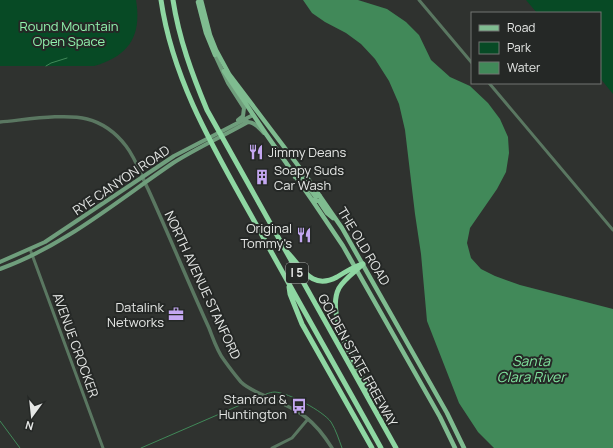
<svg xmlns="http://www.w3.org/2000/svg" width="613" height="448" viewBox="0 0 613 448" font-family="Manrope,sans-serif">
<style>
.green{fill:#074a25}
.water{fill:#418959}
.lines{fill:none;stroke-linecap:round;stroke-linejoin:round}
.stream{stroke:#418959;stroke-width:1}
.minor{stroke:#5a7761;stroke-width:3}
.tertiary{stroke:#5a7761;stroke-width:3.5}
.secondary{stroke:#6f9e7c;stroke-width:4}
.primary{stroke:#7fbc90;stroke-width:4.5}
.motorway{stroke:#8ed7a2;stroke-width:5}
.labels{text-anchor:middle;stroke-width:4;stroke-linejoin:round;paint-order:stroke}
.shield{fill:#252826;stroke:#abaeac;stroke-width:1}
.shield-label{font-size:12px;font-weight:bold;fill:#e5e7e5}
.park-label{font-size:13px;fill:#91f3ae;stroke:#252826}
.poi-label{font-size:13px;fill:#e5e7e5;stroke:#252826;text-anchor:end}
.street-label{font-size:13px;fill:#e5e7e5;stroke:#252826}
.water-label{font-size:14px;font-style:italic;fill:#81e49f;stroke:#252826}
</style>
<rect width="100%" height="100%" fill="#2f322f"/>
<path class="green" d="M0,0H136C142,36 129,56 94,66H0Z
M526,0H613V94L600,78V13H537Z"/>
<path class="water" d="M303,0H358L387,9L406,22L419,35L431,60L450,77L470,86L488,103L500,119L508,137L509,153L506,172L497,189L470,228L467,243L471,258L481,269L495,276L520,285L613,309V448H494L478,432L459,403L427,321L421,254L415,214L405,130L399,104L389,81L375,59L361,44L346,33L325,22L312,13Z"/>
<g class="lines">
<path class="stream" d="M46,66L51,63L67,58
M266,394C269,393 272,392 275,392C289,393 323,411 331,422C336,430 339,440 342,448
M0,421L20,448
M141,448L261,396"/>
<path class="minor" d="M419,0L472,63
M489,83L613,230
M30,249L103,448
M272,448L292,438L308,419"/>
<path class="tertiary" d="M0,122C24,120 65,113 87,119C103,123 116,133 126,146C136,159 141,175 148,189C169,235 188,282 209,328C213,338 217,351 224,360C229,367 235,375 241,382C248,389 261,394 270,398C300,411 314,419 332,448"/>
<path class="secondary" d="M215,55L228,83L244,108L243,116L238,120
M0,262L45,242L174,156L253,115
M0,269C64,246 117,201 173,163C197,148 223,136 248,122C255,122 259,128 264,133"/>
<path class="primary" d="M201,0L210,35L216,50L229,74L306,176L342,228L447,413L464,448
M198,2L206,33L215,55
M224,71L266,134L312,200L343,246L440,417L455,448
M295,177L299,176L302,178L315,196H320
M313,200L319,201L327,213L333,218"/>
<path class="motorway" d="M161,0C173,83 217,154 257,226C298,301 340,374 381,448
M173,0C179,39 192,74 207,110L396,448
M287,252C302,267 311,291 337,277C345,272 353,267 362,264
M363,264C355,272 345,278 339,288C325,315 355,361 366,386L367,395
M289,287L290,294L302,324L372,448"/>
</g>
<defs>
<g id="restaurant-bare" transform="scale(1.2)"><path d="M-5-6h1v4h1v-4h1v4h1v-4h1v5L-1.5 .5V6h-2V.5L-5-1ZM5-6V6H3V1.5H1.5Q1.5-4 5-6Z" fill="#c4a7f1" stroke="#252826" stroke-width="2.5" paint-order="stroke"/></g>
<g id="building-bare" transform="scale(1.2)"><path d="M-4-6H4V6H1V3H-1V6H-4ZM-2.5-4.3h1.7v1.8h-1.7ZM.8-4.3h1.7v1.8H.8ZM-2.5-1h1.7V.8h-1.7ZM.8-1h1.7V.8H.8Z" fill="#c4a7f1" stroke="#252826" stroke-width="2.5" paint-order="stroke"/></g>
<g id="office-bare" transform="scale(1.2)"><path d="M-6-3h4V-5.5h4V-3h4V5H-6ZM-1-4.5V-3h2v-1.5ZM-6 0V1H6V0Z" fill="#c4a7f1" stroke="#252826" stroke-width="2.5" paint-order="stroke"/></g>
<g id="bus-bare" transform="scale(1.2)"><path d="M-5-6H5V4H4V6H2V4H-2V6H-4V4H-5ZM-3.5-4V0h7V-4ZM-3.5 1.2v1.5H-2V1.2ZM2 1.2v1.5H3.5V1.2Z" fill="#c4a7f1" stroke="#252826" stroke-width="2.5" paint-order="stroke"/></g>
</defs>
<g fill-rule="evenodd">
<use href="#restaurant-bare" x="256" y="152"/>
<use href="#building-bare" x="262" y="177"/>
<use href="#restaurant-bare" x="304" y="235"/>
<use href="#office-bare" x="176" y="314"/>
<use href="#bus-bare" x="299" y="406"/>
</g>
<g class="labels">
<rect class="shield" x="286" y="263" width="22" height="20" rx="3"/>
<g class="shield-label">
<text x="297" y="277">I 5</text>
</g>
<g class="park-label">
<text x="69" y="31">Round Mountain<tspan x="69" dy="15">Open Space</tspan></text>
</g>
<g class="poi-label">
<text x="268" y="157" text-anchor="start">Jimmy Deans</text>
<text x="274" y="175" text-anchor="start">Soapy Suds<tspan x="274" dy="15">Car Wash</tspan></text>
<text x="292" y="233">Original<tspan x="292" dy="15">Tommy's</tspan></text>
<text x="164" y="312">Datalink<tspan x="164" dy="15">Networks</tspan></text>
<text x="287" y="404">Stanford &amp;<tspan x="287" dy="15">Huntington</tspan></text>
</g>
<g class="street-label">
<text transform="translate(121 180) rotate(-34)" y="5">RYE CANYON ROAD</text>
<text transform="translate(364 246) rotate(59)" y="5">THE OLD ROAD</text>
<text transform="translate(203 285) rotate(65)" y="5">NORTH AVENUE STANFORD</text>
<text transform="translate(76 345) rotate(70)" y="5">AVENUE CROCKER</text>
<text transform="translate(358 360) rotate(61)" y="5">GOLDEN STATE FREEWAY</text>
</g>
<g class="water-label">
<text x="531" y="366">Santa<tspan x="531" dy="16">Clara River</tspan></text>
</g>
</g>
<rect x="471" y="12" width="130" height="72" fill="#252826" stroke="#727472"/>
<rect x="479" y="25" width="20" height="6" fill="#7fbc90" stroke="#727472"/>
<text x="507" y="32" font-size="12" fill="#e5e7e5">Road</text>
<rect x="479" y="42" width="20" height="12" fill="#074a25" stroke="#727472"/>
<text x="507" y="52" font-size="12" fill="#e5e7e5">Park</text>
<rect x="479" y="62" width="20" height="12" fill="#418959" stroke="#727472"/>
<text x="507" y="72" font-size="12" fill="#e5e7e5">Water</text>
<g transform="translate(32 416) rotate(195)" stroke="#252826" stroke-width="3" paint-order="stroke">
<path d="M0-3L7 15L0 10L-7 15Z" fill="#e5e7e5"/>
<text y="-6" font-size="11" font-weight="bold" text-anchor="middle" fill="#e5e7e5">N</text>
</g>
</svg>
